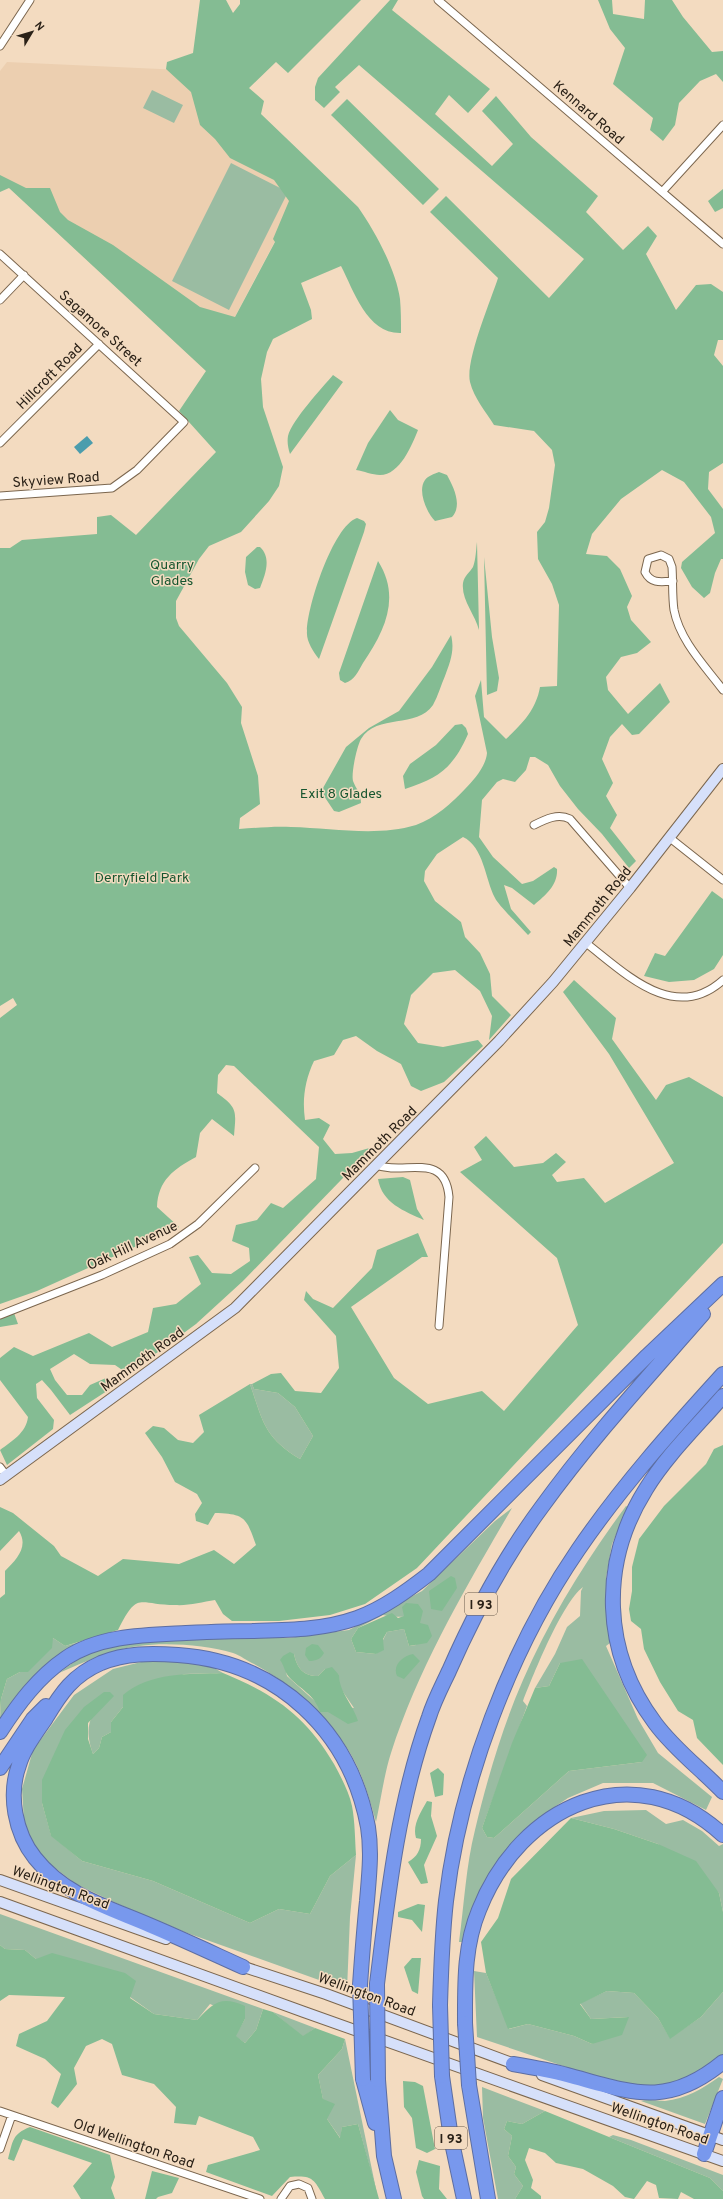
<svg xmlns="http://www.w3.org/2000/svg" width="723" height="2199" viewBox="0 0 723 2199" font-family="Overpass,sans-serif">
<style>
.built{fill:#eccfb0}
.green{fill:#9abca2;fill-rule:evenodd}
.forest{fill:#84bc93}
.water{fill:#4b9dad}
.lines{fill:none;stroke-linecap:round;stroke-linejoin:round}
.minor-casing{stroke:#7b664e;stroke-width:9}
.secondary-casing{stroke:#7b664e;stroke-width:12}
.motorway-casing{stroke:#5d6ea2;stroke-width:16}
.minor{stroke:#fff;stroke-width:7}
.secondary{stroke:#d6e0fa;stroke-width:10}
.motorway{stroke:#7898ed;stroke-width:14}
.motorway-bridge-casing{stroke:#5d6ea2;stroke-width:16;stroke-linecap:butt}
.motorway-bridge{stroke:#7898ed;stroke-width:14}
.labels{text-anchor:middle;stroke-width:3;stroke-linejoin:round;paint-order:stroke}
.shield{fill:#f3dbc0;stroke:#66594a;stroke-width:1}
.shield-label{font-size:13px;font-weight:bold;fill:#2a2117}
.street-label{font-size:14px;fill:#2a2117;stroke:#f3dbc0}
.park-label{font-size:14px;fill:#17562f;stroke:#f3dbc0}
</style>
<rect width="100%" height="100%" fill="#f3dbc0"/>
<path class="built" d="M7,62L204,71L307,181L206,371L0,179V71Z"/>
<path class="green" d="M152,90L183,105L174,123L143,108Z
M231,163L288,192L229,310L172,281Z
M250,1384H252L254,1389L278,1393L295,1407L313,1436L300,1459C264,1437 263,1422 250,1384Z
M626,1506L628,1507L612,1544L606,1578L610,1643L606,1646L638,1719L658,1753L712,1797L706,1810L653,1783H603L568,1798L553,1808L555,1810L512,1846L464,1942H459C464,1906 466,1865 475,1830C487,1780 502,1728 523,1680C550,1618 586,1560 626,1506ZM583,1587L581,1591L580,1616L567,1627L555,1654L535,1688L549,1686L560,1663L642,1762L569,1771L494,1838L487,1837L482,1828L527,1706L523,1701C534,1673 562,1603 583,1587Z
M512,1508C466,1587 419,1666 391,1753C384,1775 381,1799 376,1822C369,1797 362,1771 347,1748C324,1711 292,1685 254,1664C247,1661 240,1655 233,1653C207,1645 166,1642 139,1646C111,1649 85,1662 59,1673L85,1654L125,1641L193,1637L288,1638L349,1630L422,1591L495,1521ZM383,1615C396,1618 407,1616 420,1618L416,1645L409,1646L404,1629L387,1632L376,1654L356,1652L351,1639L358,1628ZM294,1654C297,1668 303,1676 318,1676L325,1669L339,1675V1686L354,1708L317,1703L287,1676L285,1667Z
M53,1638L65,1646L87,1640C49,1658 22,1684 0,1719L1,1699L7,1679L20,1672Z
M149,1660L207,1664L223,1673L184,1674L123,1707L111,1722V1732L102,1737L99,1748L93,1754C83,1725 91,1718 104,1692L42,1803L51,1835L82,1861L153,1881L250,1923L279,1909L310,1914L330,1876L356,1855L350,1917L347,1990L187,1933L118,1904L76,1884L47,1862L32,1842L24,1821L22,1789L33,1750L74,1695L113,1669Z
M646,1810L666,1824L683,1820L702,1831L719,1846L723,1844V1912L719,1893L658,1844L614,1829L571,1818L604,1811Z
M0,1914L263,2009L256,2030L245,2043L235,2036L245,2019L210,2004L197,2020L154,2014L130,1997L36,1959L25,1950L5,1949L0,1945Z
M474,1971L486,1973L509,2029L528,2024L574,2036L592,2044L628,2017L591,2019L580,2003L607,1991L634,1993L658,2018L670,2038L701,2017L723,1992V2055L706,2070L678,2083L650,2089L593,2076L477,2037Z
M273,2012L315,2028L303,2037Z
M345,2039L377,2194L358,2124L342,2127L341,2139L327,2119L318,2075L342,2049Z
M719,2077L723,2079L705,2124L641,2101C648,2099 657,2101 665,2101C685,2099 704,2088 719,2077Z
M482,2087L545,2111L522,2124L507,2121L504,2129L512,2136L508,2156L516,2167L514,2174L523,2186L515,2199H498L483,2118Z
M613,2135L631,2140L723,2175V2191L710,2178L609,2137Z"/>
<path class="forest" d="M200,0H226L233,13L240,4V0H361L288,73L276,62L249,88L264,101L261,114L358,207C375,231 396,270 400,299C401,310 401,322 401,333C367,334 354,291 341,266L301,283L311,310L312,319L273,339L267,352L261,379L263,407L283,467L279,486L269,501L241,532L209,546L199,559L176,601V618L179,626L227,683L242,707L241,723L258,776L260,804L240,818L239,829C257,828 274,826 291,827C332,828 377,837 416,825C435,818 452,803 465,789C474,780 486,766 487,753L475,696L481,680L484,717L506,739C522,724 536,710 540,687L557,686L559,605L552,584L538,559L537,532L545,522L549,508L555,465L552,450L534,431L494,425C486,412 474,398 470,382C465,361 491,300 498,278L430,212L446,196L549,298L584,259L359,65L335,87L340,92L324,108L315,100V87L318,78L390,0H398L392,10L490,89L468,113L449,95L435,114L492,166L513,144L482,111L496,96L531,137L598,196L586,212L623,250L648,226L657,236L646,254L676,310L696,285L711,284L723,292V340H718L714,355L723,366V463L709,472L708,489L723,509V559H721L715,573L710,593L704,598L692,587L681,568L682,562L715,533L711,517L684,482L662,470L621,499L592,534L586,554L607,556L620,569L632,596L627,607L631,620L651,642L637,653L621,657L606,677L608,690L628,714L660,683L670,702L639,734L632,735L622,724L610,737L602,759L613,783L606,796L617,815L610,828L636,861L629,868L602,834L578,809L560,786L548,765L535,757H530L526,770L515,782L503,779L497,782L482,800L479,837L493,857L522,884L533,881L554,867L557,869C558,885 546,895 534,905L512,888L504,885L511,909L531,932L528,935C520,926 499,906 495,898C485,879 484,847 463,837L437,854L425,871L424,881L435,901L461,922L465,937L480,953L490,974L492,996L511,1015L489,1040L492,1016L480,991L455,970L433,973L411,995L404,1024L418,1043L443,1047L478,1040L483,1046L444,1082L421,1091L411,1086L401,1064L377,1051L356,1036L343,1040L334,1055L314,1061C305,1080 302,1099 305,1120L319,1118L330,1125L323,1139L335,1154L352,1153L373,1147L243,1281L196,1324L128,1374L115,1365L90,1364L74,1354L50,1369L55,1380L67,1395H82L90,1385L106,1378L110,1389L70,1415L51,1390L42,1380L36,1384L37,1398L54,1420L53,1429L7,1465L0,1450C12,1441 26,1433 28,1417L0,1380V1358L14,1347L33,1356L89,1333L112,1347L148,1332L153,1308L176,1304L201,1284L189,1257L198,1255L212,1273L231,1274L250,1261L249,1248L232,1241L236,1225L257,1220L271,1203L283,1208L316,1179L319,1147L234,1066L226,1065L218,1075L217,1093C238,1108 236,1111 234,1136L212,1119L200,1133L196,1157C174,1169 158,1180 157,1207L179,1227L37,1291L0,1304V1018L17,1005L13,998L0,1006V548H10L22,540L97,534V517L111,515L136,535L216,452L179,411L206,371L9,188L0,192V175L26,188H50L60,212L68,220L113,245L200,307L235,317L275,242L273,239L289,201L274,180L230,158L215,139L200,125L191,92L166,69L167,62L193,53Z
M598,0H612L613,14L644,19L645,0H672L683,17L712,52L723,51V82L716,74L700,81L679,103L675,125L663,141L650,130L653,118L613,84L625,48L610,29Z
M347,99L439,189L423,205L331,115Z
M723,189V208L715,212L708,201Z
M333,375L343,382L290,454C288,448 287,442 288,436C292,420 322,388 333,375Z
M390,410L398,420L418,430C412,445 400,475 380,475C372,475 364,471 356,470L368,443Z
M439,472L447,475C453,486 463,505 452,517L435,521C427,513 417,491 425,480C428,476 434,474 439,472Z
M357,518L364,521L366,524L364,532L319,659C313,651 306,641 307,631C307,607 333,526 357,518Z
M477,542L479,630C475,614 461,600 463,583C464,576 470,572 473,567C476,559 476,549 477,542Z
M257,547H260C272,558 265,575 260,588L255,589L248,585L245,572L246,557Z
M484,557L492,637L499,678L497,691L487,695Z
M378,561C401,597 385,631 363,663C359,670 354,681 345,683L340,680L339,673Z
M451,635C455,650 450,663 445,676C441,685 438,696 433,705C417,729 377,713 361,739C357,746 351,773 353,781C356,789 361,793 361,803L339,812L334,811L324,796L323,788L346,747L369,728L399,711L432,667Z
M462,724L466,728L468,734C453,768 439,778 405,789L403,776L410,764L436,745L455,725Z
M712,891L723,899V955L714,969L694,980L669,982L644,976L655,953L665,956Z
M574,980L616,1018L612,1039L656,1100L666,1085L689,1077L723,1097V1243L417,1568L365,1604L330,1615L279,1621H232L223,1614L215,1600C202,1602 188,1606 175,1605C138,1605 138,1590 118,1630L65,1646L53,1638L52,1648L28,1672H20L7,1679L1,1699L0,1714V1598L5,1594V1571C16,1560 29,1547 19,1531L0,1551V1507L13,1513L54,1546L61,1556L98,1576L123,1559L179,1564L214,1550L234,1564L256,1545C246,1517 245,1514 215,1513L208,1525L196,1521L195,1514L202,1503L197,1494L175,1482L162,1457L145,1433L153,1426L164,1428L178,1440L193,1443L204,1432L199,1415L250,1384C263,1422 264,1437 300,1459L313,1436L295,1407L278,1393L254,1389L252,1384L271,1374L281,1373L295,1391L321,1393L339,1368L336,1336L304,1300L306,1291L313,1299L333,1308L372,1268L377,1250L418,1233L428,1257H422L351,1307L394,1378L428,1404L482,1391L504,1411L578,1325L557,1258L460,1172L482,1160L474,1147L486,1136L514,1167L543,1163L556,1153L566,1162L552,1175L557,1182L584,1178L605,1203L674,1163L609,1054L563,992Z
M403,1177L410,1180L417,1209L424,1220C404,1211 382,1203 378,1179Z
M14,1313L18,1324L0,1327V1317Z
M723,1445V1765L697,1738L693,1720L678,1711L660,1682L644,1649L641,1629L631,1621L629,1609L632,1591V1567L639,1539L664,1506L706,1464L714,1449Z
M451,1576L455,1578L457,1588L442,1611L431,1609L429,1591Z
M406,1603L418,1604L423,1611L420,1623L428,1625L432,1636L427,1643L409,1646L404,1629L387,1632L383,1639L384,1650L376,1654L356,1652L351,1639L358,1628L392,1613L398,1618L404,1616L402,1607Z
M312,1644L318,1645L324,1653C321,1659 316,1661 309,1661L305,1655L306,1648Z
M290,1652L294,1654C297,1668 303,1676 318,1676L325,1669L332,1667L339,1675C339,1692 353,1704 358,1721L348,1724L328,1712H320C315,1695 300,1689 289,1677C285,1673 284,1665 280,1660L283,1656Z
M413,1654L420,1661L404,1679L397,1676C392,1665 403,1656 413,1654Z
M582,1659L647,1755L642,1762L569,1771L494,1838L487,1837L482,1828L512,1743L535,1688L549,1686L560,1663Z
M223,1673C274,1694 306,1716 334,1764C341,1777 349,1792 352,1806C355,1822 355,1840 356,1855L330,1876L310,1914L279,1909L250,1923L153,1881L82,1861L51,1836L42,1803V1780L65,1730L84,1707L104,1692H110L114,1696L88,1723V1739L93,1754L99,1748L102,1737L111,1732V1722L123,1707V1695C150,1672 189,1674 223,1673Z
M438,1768L444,1774L443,1795L435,1797L430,1773Z
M427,1801L432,1802L431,1816L437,1836L424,1865L428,1883L421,1884L408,1862C417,1857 421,1850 421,1839L416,1838C412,1825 421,1812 427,1801Z
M571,1818L614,1829L658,1844L696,1861L719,1893L723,1912V1992L701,2017L670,2039L658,2018L634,1993L607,1991L580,2004L591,2019L629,2017L622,2035L592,2044L574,2036L528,2024L508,2029L486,1973L481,1942L498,1918L511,1879Z
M418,1904L425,1905L422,1932L412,1920L398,1917V1912Z
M0,1945L5,1949L25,1950L36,1959L52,1953L125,1973L136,1981L130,1998L154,2014L197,2020C213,2003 221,1995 245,2006V2019L236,2036L245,2043L256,2030L263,2009L273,2012L303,2036L315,2028L345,2039L342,2049L318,2075L323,2099L335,2104L327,2119L340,2138L342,2127L358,2124L379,2199H325C314,2179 313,2175 290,2177L272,2196L206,2172L208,2165L260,2150L253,2137L199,2116L196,2125L174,2123L176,2107L154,2084L122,2075L112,2044L102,2039L86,2046L74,2068L77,2084L58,2108L51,2103L61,2074L45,2059L16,2046L19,2034L47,2021L65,1997L9,1995L0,2001Z
M412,1958H421L418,1994L412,1991L404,1967Z
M403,2081L415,2082L423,2086L435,2149L427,2153L416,2148L412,2118L404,2107Z
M545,2111L710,2178L723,2191V2199H694L681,2192L678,2199L659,2198L656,2185L647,2181L634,2199L625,2197L613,2186L583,2169L556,2163L545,2153L529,2148L525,2160L533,2180L531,2188L541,2196V2199H515L523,2186L514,2174L516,2167L508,2156L512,2136L504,2129L507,2121L522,2124Z
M30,2127L110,2155L115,2177L111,2188L115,2199H81L73,2186L92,2163L23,2139L14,2161L8,2159C13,2141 12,2134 30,2127Z
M419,2160L440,2166L439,2189L447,2199H424L422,2196L416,2172Z
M152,2171L179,2178L172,2193L158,2197L156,2199H145Z"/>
<path class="water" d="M87,436L93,443L80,454L74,447Z"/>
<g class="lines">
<g class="minor-casing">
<path id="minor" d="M438,0L723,244
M0,46L30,0
M662,192L723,125
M0,254L184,422L137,470L112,488L0,496
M0,300L24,275
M0,443L99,344
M673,581C661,582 651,584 645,572L648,559L661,555L669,559L672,567C673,581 672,596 674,610C680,641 705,666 723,690
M534,825C546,819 558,813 570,819L630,888
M670,838L723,880
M586,943C625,973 674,1024 723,980
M376,1165C404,1176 445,1150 449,1197L439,1326
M0,1315L102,1275L170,1244L198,1224L255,1168
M0,1467L6,1475
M0,2111L260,2199
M0,2149L12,2115
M281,2199L290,2186L299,2184L308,2188L312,2199"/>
</g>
<g class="secondary-casing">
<path id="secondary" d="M0,1480L235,1308L499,1041L553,982L630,888L723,769
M0,1880L166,1939
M0,1902L304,2012L723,2161
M238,1965L326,1994L520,2066
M542,2075L723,2140"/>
</g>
<g class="motorway-casing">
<path id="motorway" d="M723,1396C698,1425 666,1456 646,1489C599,1564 602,1652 655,1723C674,1749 701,1769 723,1792
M0,1732C18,1704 38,1677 66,1658C100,1635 146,1635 186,1633C208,1632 230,1631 252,1631C288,1630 323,1630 357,1618C384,1608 407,1591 429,1574L647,1356L723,1284
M0,1768L33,1719L46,1706
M243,1967C212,1953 180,1938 149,1925C107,1907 64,1895 35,1858C15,1833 8,1795 19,1765C24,1748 36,1733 46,1718C61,1693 73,1675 101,1663C126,1653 151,1653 178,1655C277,1662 350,1730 368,1827C372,1852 369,1876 367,1901C364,1929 362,1957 360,1985
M377,1984C388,1894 398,1803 429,1717C434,1701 442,1686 449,1671C474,1614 504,1558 541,1508C590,1440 648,1377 703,1314
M440,2005C441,1970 442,1936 446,1901C460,1782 510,1649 578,1550C621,1487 672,1430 723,1374
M465,2023C465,1984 464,1946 479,1910C520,1806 633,1752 723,1835
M513,2064C531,2067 549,2070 567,2075C631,2092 666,2109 723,2062
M442,2076L451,2138L464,2199
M363,2079L375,2123
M378,2080L384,2156L394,2199
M469,2085L488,2199
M704,2154L723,2098"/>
</g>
<use href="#minor" class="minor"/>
<use href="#secondary" class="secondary"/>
<use href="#motorway" class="motorway"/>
<g class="motorway-bridge-casing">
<path id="motorway-bridge" d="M377,1984L378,2080
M360,1985L363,2079
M440,2005L442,2076
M465,2023L469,2085"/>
</g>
<use href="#motorway-bridge" class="motorway-bridge"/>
</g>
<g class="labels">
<g class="shield">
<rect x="465" y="1593" width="32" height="22" rx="3"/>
<rect x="435" y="2127" width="32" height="22" rx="3"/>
</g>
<g class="shield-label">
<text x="481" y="1609">I 93</text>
<text x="451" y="2143">I 93</text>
</g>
<g class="street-label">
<text transform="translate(589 112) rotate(41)" y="5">Kennard Road</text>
<text transform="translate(101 328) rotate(42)" y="5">Sagamore Street</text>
<text transform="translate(49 376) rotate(-45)" y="5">Hillcroft Road</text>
<text transform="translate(56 479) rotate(-4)" y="5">Skyview Road</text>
<text transform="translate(597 906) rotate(-51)" y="5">Mammoth Road</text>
<text transform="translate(379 1143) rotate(-45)" y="5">Mammoth Road</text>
<text transform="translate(132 1245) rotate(-25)" y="5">Oak Hill Avenue</text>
<text transform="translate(142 1359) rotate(-36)" y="5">Mammoth Road</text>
<text transform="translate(61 1887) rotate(20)" y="5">Wellington Road</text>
<text transform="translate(367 1994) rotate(20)" y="5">Wellington Road</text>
<text transform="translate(660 2123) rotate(19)" y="5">Wellington Road</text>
<text transform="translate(134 2143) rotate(19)" y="5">Old Wellington Road</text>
</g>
<g class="park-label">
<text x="172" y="569">Quarry<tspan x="172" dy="16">Glades</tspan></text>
<text x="341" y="798">Exit 8 Glades</text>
<text x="142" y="882">Derryfield Park</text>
</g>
</g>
<g transform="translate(32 32) rotate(52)" stroke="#f3dbc0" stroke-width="3" paint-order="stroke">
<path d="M0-3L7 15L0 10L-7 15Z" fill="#2a2117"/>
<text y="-6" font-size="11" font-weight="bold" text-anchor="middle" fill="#2a2117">N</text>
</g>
</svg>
